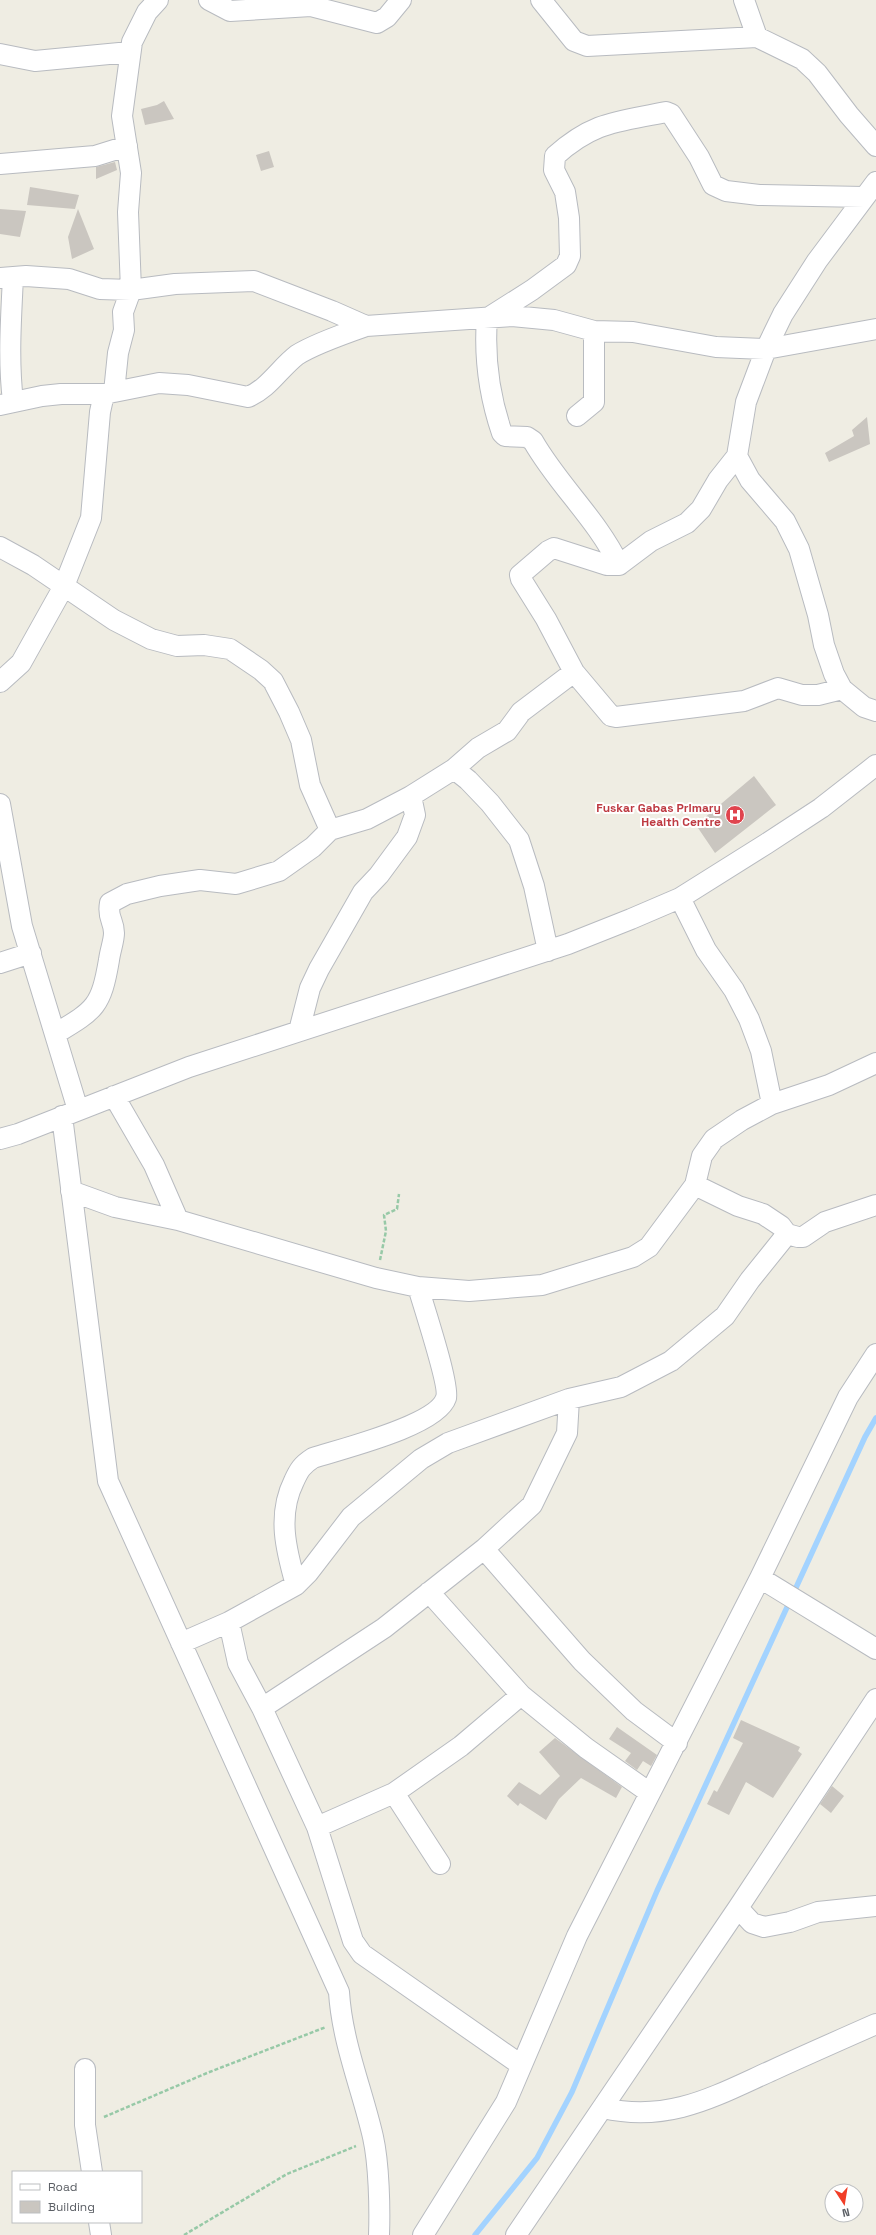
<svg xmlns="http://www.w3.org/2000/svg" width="876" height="2235" viewBox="0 0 876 2235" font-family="'Space Grotesk',sans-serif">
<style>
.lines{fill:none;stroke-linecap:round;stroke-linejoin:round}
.stream{stroke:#a3d3ff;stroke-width:5.5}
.building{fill:#cac6c0}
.minor-casing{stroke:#b8bbc0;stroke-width:22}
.path{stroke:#97c9a7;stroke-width:2.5;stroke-dasharray:4 2;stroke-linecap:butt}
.minor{stroke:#fff;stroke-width:20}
.labels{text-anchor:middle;stroke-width:4;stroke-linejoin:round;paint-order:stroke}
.health-label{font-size:12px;font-weight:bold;fill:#be3a42;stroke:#fff;text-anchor:end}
</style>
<rect width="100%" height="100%" fill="#efede3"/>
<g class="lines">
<path class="stream" d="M475,2235L537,2158L572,2092L657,1891L865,1437L876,1418"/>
</g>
<path class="building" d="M164,101L174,119L145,125L141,109L157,105Z
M269,151L274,167L261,171L256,155Z
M115,162L117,170L96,179V167Z
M30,187L79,195L75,209L27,205Z
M0,209L26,211L20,237L0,234Z
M78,209L94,249L72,259L68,237Z
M867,417L870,444L829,462L825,453L854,436L852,430Z
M754,776L776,805L715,853L696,825Z
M741,1720L800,1747L798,1751L802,1754L773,1798L746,1782L729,1815L707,1804L714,1790L717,1792L743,1743L733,1738Z
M617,1727L657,1755L651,1766L643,1761L637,1770L625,1761L631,1753L609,1739Z
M555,1738L622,1787L616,1798L581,1778L559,1799L546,1820L520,1803L518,1806L507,1796L519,1782L540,1795L560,1776L539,1752Z
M832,1786L844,1796L831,1813L820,1804Z"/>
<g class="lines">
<g class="minor-casing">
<path id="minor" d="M209,0L230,11L311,6L377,23L387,17L401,0
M541,0L574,41L587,46L757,37L802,59L817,73L849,115L876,146
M744,0L757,37
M0,54L35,61L130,52
M0,164L95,156L127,146
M13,277C11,319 8,360 13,401
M0,278L26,276L69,279L100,289L131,290L175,284L254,281L332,311L366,326
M491,316L532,290L566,265L570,256L569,218L565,192L554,170L555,156C594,121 618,122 666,112L671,114L699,157L713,185L726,191L759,195L864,197
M487,318C484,358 489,395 502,433L505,436L527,437L533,441C558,485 597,519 619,565
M114,392L118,353L124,330L123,312L131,290L128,212L131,173L122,116L132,42L147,12L158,0
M0,405L42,396L61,394H104L159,383L188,385L248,397C268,389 280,368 297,355C314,344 346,333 366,326L512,316L554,320L594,331L633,332L716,347L766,349L876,329
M577,416L594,402V331
M737,456L750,480L785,521L799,549L818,615L824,645L834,674L842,689L864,707L876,711
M0,547L33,565L114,620L151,639L177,646L204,645L230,649L261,670L273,681L289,712L301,740L310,785L330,830
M0,682L21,663L64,586L91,518L100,412L104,394
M842,689L818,695H802L778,688L744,701L616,717L611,716L574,672L546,619L521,579L520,575L548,551L554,548L607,565H619L651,541L687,523L701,509L718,480L737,456L746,402L766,349L783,314L817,261L876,182
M454,769L468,780L490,803L519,840L534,886L548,951
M0,804L22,926L78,1110
M680,898L706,950L734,990L749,1019L761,1051L772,1104
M0,963L31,953
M299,1031L310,988L319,969L363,892L379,875L407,837L415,815L411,796L454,769L478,748L507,731L521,712L574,672
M55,1034C95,1010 101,1007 109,960C110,951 114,941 114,933C114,920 107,919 110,903L127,894L160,886L200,880L236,884L279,871L313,847L330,830L367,819L411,796
M114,1096L154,1165L178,1220
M62,1116L108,1481L339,1992C342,2042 362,2089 373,2137C379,2164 380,2208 379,2235
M0,1139L18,1134L189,1067L568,944L631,919L680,898L766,844L821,808L876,765
M695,1185L738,1206L763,1214L781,1226L787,1234L798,1237H803L825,1222L876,1205
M71,1191L115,1207L178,1220L376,1278L418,1287L469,1291L542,1285L633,1257L649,1247L695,1185L702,1156L714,1139L742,1120L772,1104L829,1085L876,1063
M484,1549L582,1661L634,1711L677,1743
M760,1578L876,1649
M296,1585C286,1550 277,1515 294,1481C299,1470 302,1465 313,1458C340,1449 437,1426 446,1398C450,1386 423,1304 418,1287
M429,1592L521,1695L586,1748L650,1793
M229,1622L238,1663L262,1708L317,1827L353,1941L362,1954L521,2065
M181,1643L229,1622L296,1585L308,1573L351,1517L421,1459L448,1443L569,1399L621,1387L671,1361L725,1316L750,1280L787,1234
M262,1708L384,1628L484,1549L532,1505L567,1433L569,1399
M394,1793L440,1864
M317,1827L394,1793L461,1746L521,1695
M738,1908L752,1923L764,1927L790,1922L818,1912L876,1906
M85,2069V2125L92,2172
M603,2108C670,2123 715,2096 773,2070C808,2054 842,2039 876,2024
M99,2222L101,2235
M423,2235L506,2102L577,1936L760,1578L848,1397L876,1354
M516,2235L738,1908L876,1699"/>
</g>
<path class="path" d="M380,1260L386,1231L384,1215L397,1209L399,1194
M104,2117L207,2073L326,2027
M184,2235L287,2174L356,2146"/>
<use href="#minor" class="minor"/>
</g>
<defs>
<g id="hospital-disc" transform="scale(1)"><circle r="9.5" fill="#e0444e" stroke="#fff"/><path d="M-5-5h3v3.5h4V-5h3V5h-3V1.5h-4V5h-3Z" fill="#fff"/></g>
</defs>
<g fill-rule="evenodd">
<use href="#hospital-disc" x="735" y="815"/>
</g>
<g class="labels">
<g class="health-label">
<text x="721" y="812">Fuskar Gabas Primary<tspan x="721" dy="14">Health Centre</tspan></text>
</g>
</g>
<rect x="12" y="2171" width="130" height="52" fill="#ffffff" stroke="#bdbfc1"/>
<rect x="20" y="2184" width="20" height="6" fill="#ffffff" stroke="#bdbfc1"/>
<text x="48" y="2191" font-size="12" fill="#5b5f65">Road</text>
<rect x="20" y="2201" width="20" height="12" fill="#cac6c0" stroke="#bdbfc1"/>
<text x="48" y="2211" font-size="12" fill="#5b5f65">Building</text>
<g transform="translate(844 2203) rotate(168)"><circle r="19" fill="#ffffff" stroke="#bdbfc1"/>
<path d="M0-3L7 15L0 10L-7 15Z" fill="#f13e27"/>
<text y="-6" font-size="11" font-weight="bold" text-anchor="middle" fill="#5b5f65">N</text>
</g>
</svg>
